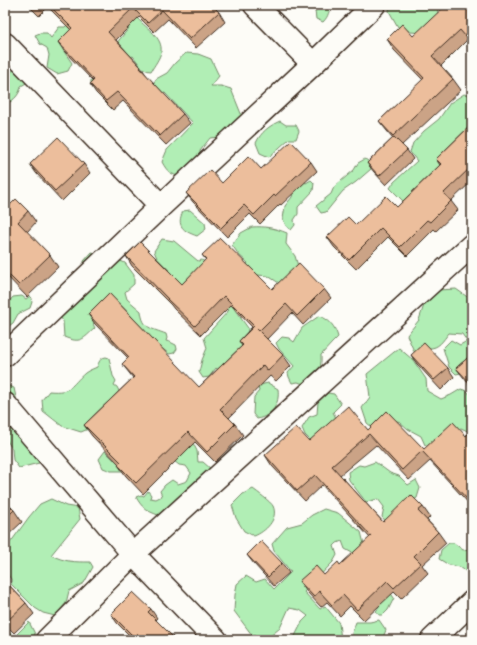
<svg xmlns="http://www.w3.org/2000/svg" width="477" height="645" viewBox="0 0 477 645" font-family="'Balsamiq Sans',sans-serif">
<style>
.green{fill:#b1eeb5;stroke:#768c6a}
.lines{fill:none;stroke-linecap:round;stroke-linejoin:round}
.street-casing{stroke:#3b2a1e;stroke-width:25}
.street{stroke:#fdfcf7;stroke-width:22}
.wall{fill:#cba386;stroke:#3b2a1e}
.building{fill:#ecbe9c;stroke:#3b2a1e}
</style>
<rect width="100%" height="100%" fill="#fdfcf7"/>
<filter id="ink" filterUnits="userSpaceOnUse"><feTurbulence type="fractalNoise" baseFrequency=".025" numOctaves="2"/><feDisplacementMap in="SourceGraphic" scale="8" xChannelSelector="R" yChannelSelector="G"/><feConvolveMatrix kernelMatrix="1 2 1 2 8 2 1 2 1" color-interpolation-filters="sRGB"/></filter>
<g filter="url(#ink)">
<path class="green" d="M318,5H333C327,12 330,15 323,22L316,19L315,11L320,7Z
M390,5H437L438,8L437,20L422,33L411,32L398,27L389,11Z
M118,12L93,21L63,50L72,63L68,71L57,74L47,68L49,55L47,48L40,44L35,35L40,33H47L51,38L59,27H65L78,14L133,12C134,14 136,17 138,19C147,29 163,37 161,52C160,58 154,66 151,71C142,71 138,62 133,56L127,59L91,85V80L97,73L115,45L129,28Z
M186,53L198,54L211,59L219,76L211,86H221L231,89L244,121L230,136L210,138L200,151L201,163L182,178C170,173 168,173 162,162L167,150L193,123L165,93L158,94L152,86L156,79L167,73L175,63Z
M25,60L30,81L21,86C20,93 16,98 10,102L5,100V79L11,72Z
M464,94L472,96V135L442,164L409,204L403,201L390,188L394,182L417,161L410,152L413,143L424,131L439,119L450,103Z
M280,121L286,125H296L299,131L296,139H289L269,157L260,153L256,143C261,132 269,126 280,121Z
M365,159L371,163V169L356,182L343,191L326,212L321,213L316,206L331,194L334,187L354,170L358,163Z
M302,180L306,183L311,180L314,183L313,191L298,207V214L294,220L295,225L291,230L286,226L283,219L285,206L292,197L295,187Z
M190,210L205,223L206,229L197,236C183,231 176,226 183,211Z
M252,227C265,226 275,228 287,233L286,244L295,256L298,266L279,283L268,276L258,275L233,298L235,310L248,328L247,337L252,344L223,374L216,368L209,377L203,378L199,372L202,360L207,348L204,338L229,310L219,298L162,278L169,270L157,258L154,251L162,239L174,241L198,261L202,260L205,262L226,285L248,263L239,255L232,245L241,233Z
M92,252L114,258L125,263L134,275V284L125,292L127,299L141,311C143,329 151,328 166,334L167,338L166,341L170,342L176,345L177,349L174,353L169,354L159,346L121,305L116,302L93,324L95,328C83,339 81,344 64,337L63,321L58,314L86,285L84,261Z
M456,289L466,296L472,302V366L461,373L456,374L449,367L443,348L451,340L460,345L467,341L462,334L449,333C443,340 439,349 428,348L416,356L407,335L419,320L426,299L438,290Z
M22,296L26,299L30,296L32,302L30,308L18,314L13,323L6,328L5,327V306L13,297Z
M319,316C329,319 335,326 338,337L332,343L321,355C322,372 317,374 306,385L298,382L292,383L289,377L288,373L294,366L279,349L276,343L282,337L289,338L294,342L302,328Z
M399,348L413,360L426,379L427,391L441,399L451,395L461,389L467,391L472,397V433L461,428L443,436L431,445H425L421,436L408,429L400,422L392,419L373,428L367,423L362,408L370,397L367,374Z
M106,357L109,358L113,376L116,381L114,385L117,387L121,395L98,425L81,432L62,426L43,411L42,400L49,391C72,393 70,386 85,373C89,370 93,369 97,367C99,362 100,358 106,357Z
M268,383L278,389C280,404 272,416 257,419L253,414L254,397L259,391L258,387L260,385Z
M7,385L14,388L19,411L46,446L39,463L19,468L13,460L12,449L5,437V386Z
M328,393L334,394L341,404L333,412L336,418L314,444L305,435L302,428L309,417L317,414L318,402Z
M192,441L197,451L198,462H203L211,469L207,476L198,480L185,490L181,499L171,505L158,515C147,511 142,508 136,497L141,495L144,496L148,491L151,495L150,498L156,499L162,496L160,491L165,485L172,480L178,484L187,481L191,473L186,466L179,465L174,461Z
M105,451L114,460L120,453L128,471H111L103,468L99,459Z
M375,462L390,473L399,476L408,485L416,480L420,488L417,498L412,501L390,526L382,517L384,507L378,499L366,502L349,480L348,472L359,465L364,466Z
M253,489C257,492 271,502 273,506C279,519 265,532 254,536L244,531L236,518L232,505L243,494Z
M51,499L66,506L78,508L80,519L51,555C65,562 74,562 90,562L93,567L84,583L69,591L66,603L55,616L43,613L35,608L11,584V579L5,571V549L13,539L29,517L40,504Z
M324,509L338,513L361,532L364,544L356,555L345,549L342,541L337,543L334,546L337,555L333,562L304,592L320,609L325,606L339,623L341,640H293L302,622L308,616L300,610L289,608L280,628L268,638L252,635L234,611L235,595L237,584L246,576L256,582L265,579L274,589L291,572L274,551L272,544L287,527L302,523L312,515Z
M449,543H454L463,550L470,549L472,552V569L468,573L460,567L449,565L439,559L441,550Z
M388,589L394,598L388,610L383,615H379L376,611L380,606L366,590Z
M379,620L386,630L382,640H353L352,633L356,622H370Z
M29,622L35,634L31,640H5V629L14,637Z"/>
<g class="lines">
<g class="street-casing">
<path id="street" d="M255,5L313,64
M5,44L161,206
M5,355L161,206L313,64L374,5
M5,404L133,554L216,640
M47,640L133,554L472,245
M432,640L472,602"/>
</g>
<use href="#street" class="street"/>
</g>
<path class="wall" d="M28,5H212L219,12L225,22L196,48L168,19L154,32L139,17L116,40L141,67L147,76L183,114L190,123L166,145L123,101L113,110L96,93L90,84L93,81L64,51L58,42L71,30L48,7L39,16Z
M472,5V46L467,40L441,66L453,79L461,90L402,145L407,150L413,159L386,185L374,172L367,163L393,138L387,131L379,121L423,80L394,50L387,39L413,36Z
M5,60L11,68L5,73Z
M472,124V181L451,201L458,210L436,231L434,229L407,256L388,237L356,269L334,247L327,237L397,207L440,165L436,159Z
M311,162L317,171L281,205L280,204L260,224L250,214L227,237L193,202L186,193L222,183L261,169Z
M30,164H84L90,173L62,201L36,173Z
M5,206L7,208L28,211L36,222L27,232L50,255L58,267L27,297L5,274Z
M202,255L272,289H324L331,298L303,325L292,313L267,339L283,355L291,366L276,381L270,376L229,418L235,424L243,435L215,462L195,442L143,494L126,476L118,465L119,464L92,436L84,425L133,378L130,374L122,364L128,358L95,324L88,314L199,387L242,346L239,341L252,327L231,305L201,335L174,309L171,305L132,266L126,256L182,284L206,260Z
M472,354V388L456,368Z
M411,355L448,368L454,377L441,390L417,364Z
M368,430L424,449L466,436L472,430V507L430,461L409,480L376,445L340,475L383,522L423,507L430,517L427,520L438,532L446,543L422,565L428,573L401,599L394,592L364,620L350,606L340,616L327,602L321,607L307,592L299,581L324,575L340,565L370,538L322,485L305,501L272,466L265,455L309,441Z
M5,501L14,510L22,522L5,538Z
M247,555L282,563L289,573L274,586L254,564Z
M5,581L26,603L34,614L14,633L5,624Z
M151,609L157,618L155,620L176,640H134L117,623L111,614Z"/>
<path class="building" d="M49,5H212L219,12L190,39L162,10L148,23L133,8L108,32L141,67L140,68L183,114L160,136L117,92L106,101L90,84L94,80L58,42L72,28Z
M446,5H472V32L466,37L460,30L432,56L453,79L393,136L379,121L424,78L387,39L402,24L413,36Z
M472,124V166L444,193L451,201L430,222L427,220L400,247L381,228L349,260L327,237L348,217L356,225L386,196L397,207L441,164L436,159Z
M58,137L84,164L55,191L30,164Z
M394,137L407,150L379,176L367,163Z
M291,141L311,162L275,196L274,195L254,215L244,205L221,228L186,193L210,170L222,183L249,156L261,169Z
M16,199L28,211L18,222L50,255L19,285L5,271V206L7,208Z
M220,238L252,269L272,289L299,263L324,289L297,316L286,304L259,331L224,296L195,326L167,299H168L126,256L140,242L182,284L206,259L202,255Z
M109,293L199,387L243,345L239,341L254,326L283,355L268,371L263,365L220,409L235,424L207,452L188,432L136,483L118,465L121,462L84,425L134,377L122,364L129,357L88,314Z
M424,343L448,368L434,380L411,355Z
M472,354V385L456,368Z
M348,406L368,430L387,411L424,449L453,422L466,436L472,430V498L469,501L422,451L402,470L369,434L332,466L383,522L411,495L423,507L418,511L438,532L414,556L421,563L394,588L387,581L357,610L343,595L332,605L319,591L314,597L299,581L316,566L324,575L338,562L340,565L371,536L315,475L297,491L265,455L296,427L309,441Z
M5,501L14,510L5,519Z
M261,541L282,563L268,577L247,555Z
M5,581L26,603L6,622L5,621Z
M133,592L151,609L148,612L176,640H137L111,614Z
M472,635V640H467Z"/>
</g>
<rect width="477" height="645" fill="none" stroke="#fdfcf7" stroke-width="20"/>
<rect x="10" y="10" width="457" height="625" fill="none" stroke="#3b2a1e" stroke-width="1.5" filter="url(#ink)"/>
</svg>
